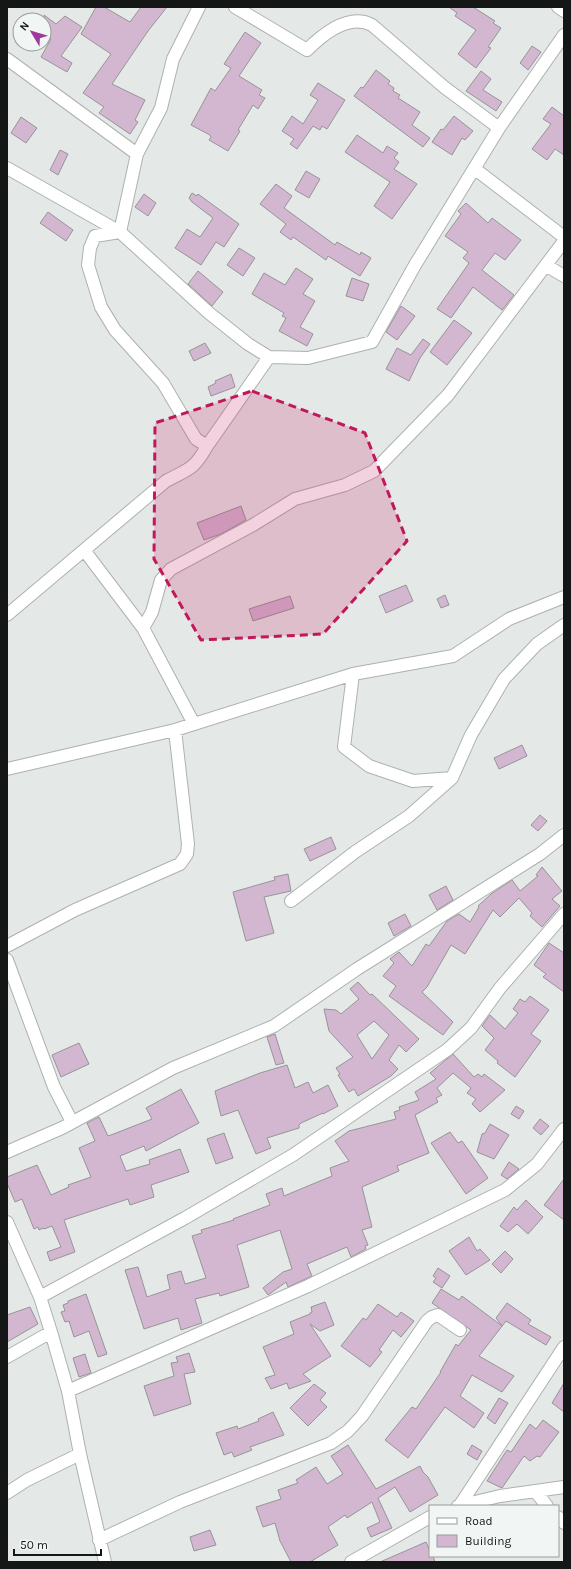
<svg xmlns="http://www.w3.org/2000/svg" width="571" height="1569" viewBox="0 0 571 1569" font-family="Karla,sans-serif">
<style>
.building{fill:#d3b7d1;stroke:#979496;fill-rule:evenodd}
.lines{fill:none;stroke-linecap:round;stroke-linejoin:round}
.minor-casing{stroke:#adb1b0;stroke-width:14}
.minor{stroke:#fff;stroke-width:12}
.marked{fill:#c2185b;fill-opacity:0.2;stroke:#c2185b;stroke-width:3;stroke-dasharray:8 5;stroke-linejoin:round}
</style>
<rect width="100%" height="100%" fill="#e4e8e7"/>
<path class="building" d="M96,7H104L130,22L141,7H167L148,31L112,84L145,100L135,120L138,122L130,134L99,113L104,107L83,93L111,54L81,34Z
M449,7H473L495,21L493,23L501,28L488,47L491,48L476,68L458,54L476,30L455,16L457,13Z
M44,15L56,24L65,16L82,27L61,56L72,63L67,72L41,57L51,39L44,34Z
M245,32L261,43L239,76L262,90L259,95L265,98L258,109L253,105L238,130L240,131L228,151L209,140L211,137L210,135L191,125L211,88L215,91L231,68L224,64Z
M532,46L541,52L528,70L520,63Z
M376,70L390,81L388,84L394,88L393,91L400,95L398,98L420,112L412,125L430,138L423,147L354,96L361,87L363,88Z
M481,71L491,79L483,90L502,102L496,111L466,91Z
M318,83L345,100L327,129L322,126L320,130L313,126L297,149L290,144L294,139L282,131L292,116L303,124L318,100L310,95Z
M552,107L564,116V155L555,149L547,160L532,149L551,124L543,119Z
M454,116L473,131L465,140L462,138L452,155L432,142L441,129L443,130Z
M21,117L37,128L26,143L11,133Z
M357,135L383,153L387,146L398,153L394,158L399,162L394,169L417,184L392,219L374,206L390,182L345,152Z
M60,150L68,154L58,175L50,170Z
M306,171L320,179L309,198L295,190Z
M276,184L292,196L284,208L335,245L337,242L360,255L361,252L371,258L360,276L328,256L326,260L293,237L291,240L280,232L286,224L260,204Z
M192,193L197,196L198,194L239,224L224,247L216,242L201,265L175,248L187,229L200,237L213,218L192,202L189,198Z
M144,194L156,203L148,216L135,207Z
M466,203L488,223L492,218L521,240L505,260L495,253L482,270L514,295L502,310L473,287L451,318L437,309L469,263L463,258L468,252L445,236L461,214L458,211Z
M48,212L73,230L66,241L40,223Z
M239,248L255,258L243,276L227,265Z
M296,268L313,279L303,294L315,301L300,327L313,334L307,346L279,331L286,318L282,316L284,313L252,294L264,273L285,285Z
M198,271L223,292L212,306L188,284Z
M352,278L369,284L363,301L346,296Z
M401,306L415,316L397,340L386,332Z
M454,320L472,333L447,365L430,352Z
M423,339L430,344L420,358L409,381L386,369L397,348L411,355Z
M205,343L211,353L194,361L189,351Z
M231,374L235,387L211,396L208,387L216,383L215,381Z
M241,506L246,520L221,534L204,540L197,523Z
M406,585L413,601L386,613L379,596Z
M445,595L449,605L441,608L437,599Z
M290,596L294,608L253,621L249,609Z
M522,745L527,756L499,769L494,758Z
M540,815L547,821L538,831L531,825Z
M331,837L336,849L310,861L304,849Z
M542,867L562,891L552,899L560,906L542,927L530,916L532,913L519,898L500,917L493,910L465,954L451,945L427,987L422,992L453,1022L443,1035L389,996L396,986L383,976L394,963L390,959L399,952L412,966L426,944L429,946L447,921L459,914L470,922L479,907L478,906L491,894L512,880L520,891L538,876L536,875Z
M288,874L291,891L264,897L274,933L246,941L233,892L275,880L274,877Z
M446,886L453,900L437,910L429,895Z
M405,914L411,926L394,936L388,923Z
M549,943L564,953V992L543,977L546,974L534,965Z
M358,982L370,995L372,994L419,1039L406,1052L399,1045L389,1060L398,1069L391,1076L358,1096L354,1089L349,1092L338,1075L340,1074L336,1068L353,1057L329,1031L324,1009L336,1010L341,1014L359,999L350,989ZM374,1021L389,1035L372,1059L357,1035Z
M530,996L549,1010L531,1034L541,1041L515,1077L497,1063L498,1061L485,1050L494,1038L482,1026L490,1015L505,1029L518,1013L513,1009L520,999L525,1002Z
M275,1034L284,1063L276,1065L267,1037Z
M79,1043L89,1064L61,1077L52,1055Z
M453,1054L474,1077L478,1074L482,1077L484,1074L505,1090L480,1112L472,1104L476,1099L467,1093L471,1088L453,1073L437,1088L442,1095L436,1098L438,1102L415,1115L429,1153L397,1166L399,1171L362,1187L372,1227L362,1230L368,1245L365,1246L366,1249L351,1257L347,1247L307,1264L312,1276L288,1287L286,1282L268,1295L263,1288L283,1272L292,1269L280,1230L237,1245L249,1287L220,1296L219,1293L195,1299L202,1323L181,1330L178,1318L144,1329L125,1270L138,1267L147,1297L170,1289L167,1275L181,1271L185,1284L206,1278L192,1236L202,1233L201,1230L234,1220L233,1219L270,1205L266,1194L282,1188L284,1196L332,1176L330,1168L349,1161L335,1141L349,1131L396,1119L394,1112L400,1110L399,1107L419,1100L415,1092L436,1079L430,1073Z
M287,1065L295,1088L308,1082L313,1093L328,1085L338,1106L323,1114V1113L301,1123L299,1125V1128L267,1138L271,1148L256,1154L238,1110L221,1116L215,1091L260,1073Z
M181,1089L199,1123L146,1151L144,1146L120,1156L126,1171L150,1164L149,1160L180,1149L189,1172L151,1185L154,1197L130,1205L128,1199L64,1220L75,1252L50,1261L47,1252L61,1247L52,1226L44,1229L43,1228L39,1230L38,1227L34,1229L22,1199L15,1202L7,1183V1177L37,1165L51,1195L69,1187L68,1185L91,1177L79,1148L95,1141L87,1123L99,1117L108,1136L111,1135L152,1119L146,1108Z
M516,1106L524,1111L519,1119L511,1114Z
M540,1119L549,1126L541,1135L533,1128Z
M490,1124L509,1135L494,1159L477,1152L482,1134L485,1133Z
M450,1132L458,1143L462,1141L488,1178L466,1194L431,1143Z
M224,1133L233,1158L216,1164L207,1139Z
M509,1162L519,1169L507,1179L501,1175Z
M564,1179V1220L544,1205Z
M526,1200L543,1217L528,1234L517,1224L508,1232L500,1226L514,1207L517,1210Z
M469,1237L477,1251L480,1249L490,1260L466,1275L449,1251Z
M505,1251L513,1259L501,1273L492,1264Z
M438,1268L450,1276L442,1288L433,1282L436,1278L433,1276Z
M441,1289L459,1300L462,1296L502,1326L496,1318L507,1303L531,1320L528,1324L551,1337L546,1345L506,1321L479,1356L514,1376L502,1392L472,1375L460,1396L484,1413L474,1428L445,1407L408,1458L385,1440L412,1407L416,1409L441,1372H440L456,1344L458,1346L471,1330L432,1303Z
M86,1294L107,1354L98,1357L89,1331L74,1337L69,1321L65,1322L61,1312L65,1311L63,1305L68,1303V1301Z
M325,1302L334,1325L320,1331L310,1324L331,1356L303,1374L311,1381L289,1389L287,1383L271,1389L265,1378L275,1375L263,1347L294,1334L290,1322L310,1314V1313L312,1312L311,1307Z
M378,1304L397,1317L401,1312L414,1321L401,1337L393,1330L379,1350L382,1352L370,1367L341,1346L363,1318L366,1320Z
M30,1307L38,1324L7,1342V1315Z
M189,1353L195,1372L184,1374L191,1404L154,1416L144,1386L174,1376L171,1363L178,1362L176,1357Z
M85,1354L91,1373L79,1377L73,1358Z
M564,1383V1412L552,1403Z
M314,1384L326,1393L320,1400L327,1407L308,1426L290,1408Z
M499,1398L508,1403L495,1424L487,1418Z
M273,1412L284,1435L250,1447L252,1450L234,1457L232,1452L224,1455L216,1433L237,1426L238,1429L259,1421L258,1419Z
M543,1420L559,1432L540,1457L537,1456L530,1461L524,1456L502,1488L487,1481L507,1450L511,1452L530,1424L536,1429Z
M348,1445L376,1489L420,1466L423,1472L428,1477L438,1495L410,1512L395,1487L378,1498L392,1528L371,1537L367,1528L380,1522L372,1502L347,1518L345,1515L328,1527L338,1545L310,1562H291L280,1541L275,1523L263,1527L256,1507L281,1499L278,1490L298,1483L296,1480L316,1467L327,1484L343,1474L331,1456Z
M472,1445L482,1451L477,1460L467,1454Z
M210,1530L216,1545L194,1551L190,1537Z
M426,1542L430,1551V1556H433L435,1562H380Z"/>
<g class="lines">
<g class="minor-casing">
<path id="minor" d="M199,7L173,59L161,108L137,154L120,232L95,236L90,248L88,265L101,307L115,330L163,383L196,439L207,446L269,357
M235,7L307,50C323,34 349,13 372,25L444,87L499,128
M558,7L564,11
M7,59L137,154
M7,168L120,232L209,313L248,344L269,357L308,358L372,342L415,265L499,128L564,35
M475,169L564,237
M547,266L564,276
M84,550L143,628L194,724
M7,615L166,481C188,469 194,470 207,446
M143,628L152,612L161,580L171,569L253,525L295,499L345,485L374,471L448,395L564,241
M353,674L344,747L369,766L413,781L452,778
M7,769L175,730L353,674L453,656L509,619L564,597
M291,901L355,852L409,816L452,778L471,735L504,679L537,644L564,625
M7,946L75,910L180,864L187,854L188,844L175,730
M7,960L54,1087L72,1122
M7,1152L62,1128L173,1068L274,1026L357,969L540,854L564,835
M7,1222L40,1297L51,1332L68,1391L80,1454L105,1562
M40,1297L185,1218L293,1155L447,1050L471,1028L500,988L564,914
M7,1357L51,1332
M68,1391L308,1286L505,1190L537,1164L564,1129
M535,1491L547,1506
M7,1493L27,1480L80,1454
M460,1505L564,1347
M458,1506L500,1496L564,1487
M558,1517L564,1523
M99,1540L180,1502L331,1443L348,1431L362,1416L427,1321L432,1317L438,1315L460,1330
M351,1562L430,1517"/>
</g>
<use href="#minor" class="minor"/>
</g>
<path class="marked" d="M252,391L365,433L407,541L323,634L201,640L154,559L155,423Z"/>
<rect width="571" height="1569" fill="none" stroke="#151717" stroke-width="16"/>
<rect x="429" y="1505" width="130" height="52" fill="#f1f5f4" stroke="#999c9c"/>
<rect x="437" y="1518" width="20" height="6" fill="#ffffff" stroke="#999c9c"/>
<text x="465" y="1525" font-size="12" fill="#151717">Road</text>
<rect x="437" y="1535" width="20" height="12" fill="#d3b7d1" stroke="#999c9c"/>
<text x="465" y="1545" font-size="12" fill="#151717">Building</text>
<g transform="translate(32 32) rotate(308)"><circle r="19" fill="#f1f5f4" stroke="#999c9c"/>
<path d="M0-3L7 15L0 10L-7 15Z" fill="#9f399d"/>
<text y="-6" font-size="11" font-weight="bold" text-anchor="middle" fill="#151717">N</text>
</g>
<path d="M14 1549v6h87v-6" fill="none" stroke="#151717" stroke-width="2"/>
<text x="20" y="1549" font-size="12" fill="#151717" stroke="#f1f5f4" stroke-width="3" paint-order="stroke">50 m</text>
</svg>
